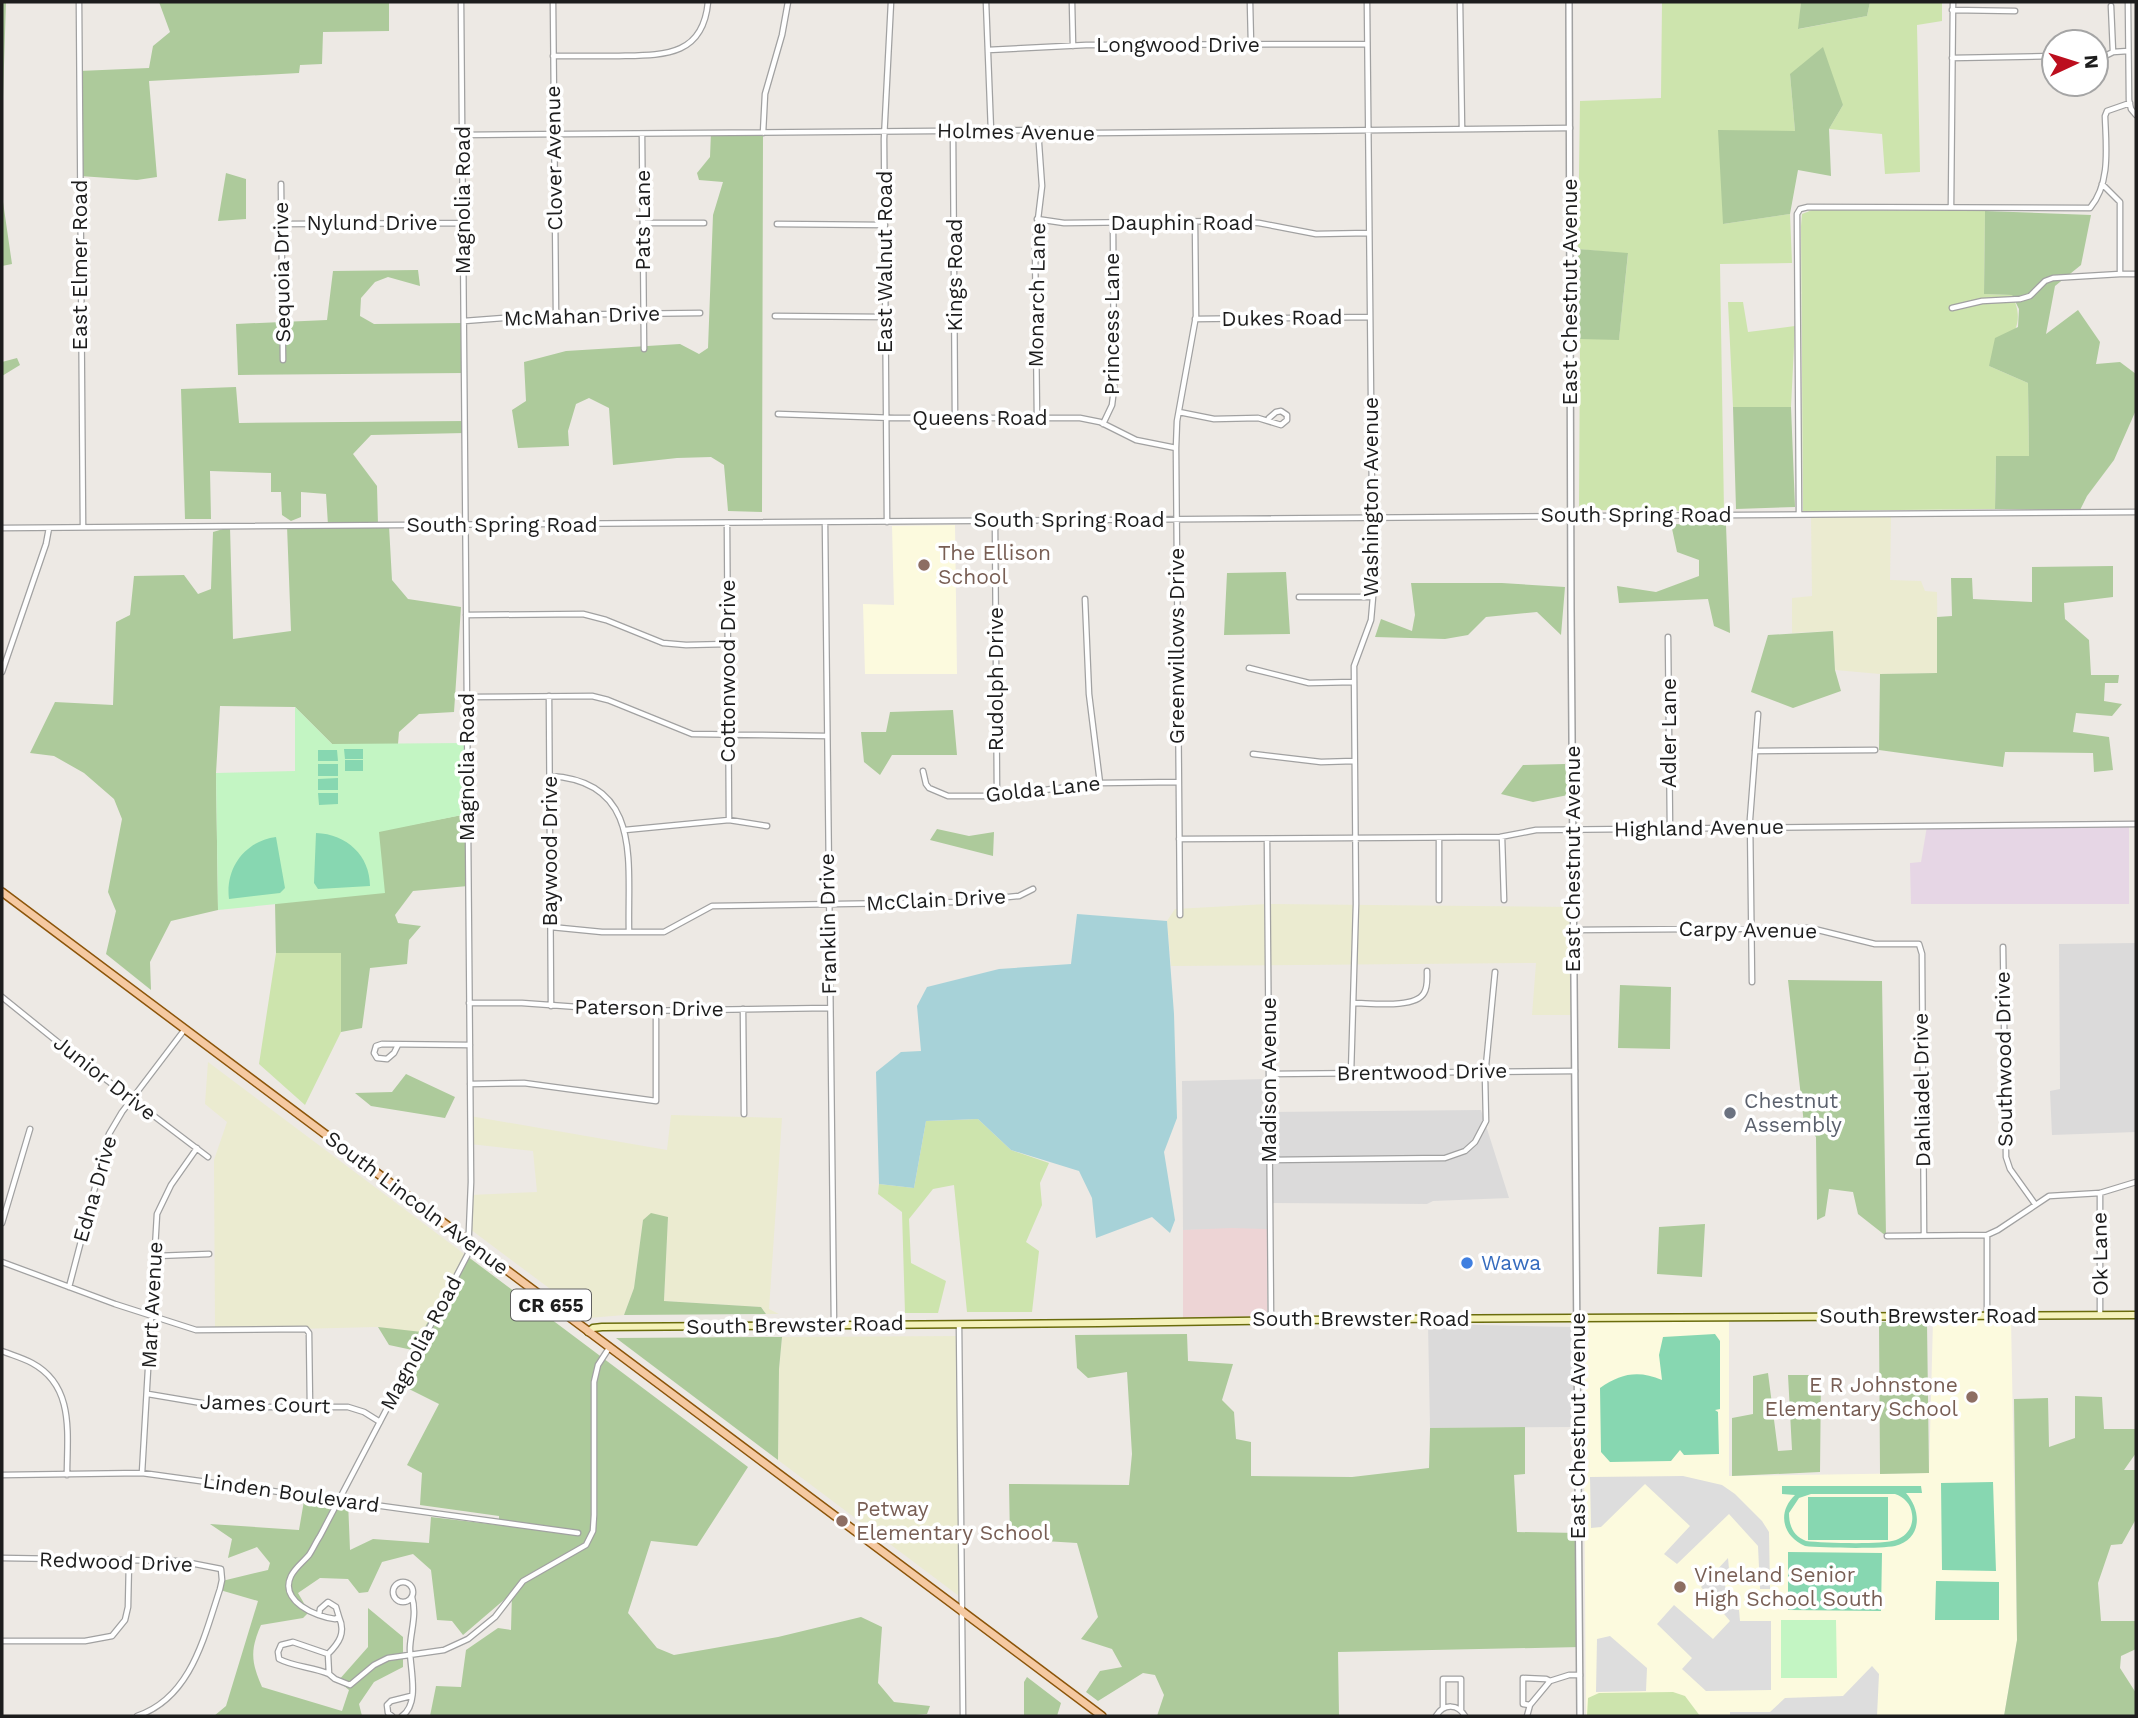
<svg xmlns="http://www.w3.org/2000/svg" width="2138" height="1718" viewBox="0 0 2138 1718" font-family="'Work Sans',sans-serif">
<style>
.residential{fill:#dbdada}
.commercial{fill:#edd4d5}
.industrial{fill:#e6d6e5}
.education{fill:#fcfade}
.farmland{fill:#ebebd0}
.grass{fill:#cde4ad}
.forest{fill:#adca9b}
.park{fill:#c3f5c3}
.pitch{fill:#87d7b1;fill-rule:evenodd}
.parking{fill:#ddd}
.water{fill:#a7d2d8}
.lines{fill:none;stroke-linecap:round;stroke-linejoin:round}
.minor-casing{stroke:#a1a1a1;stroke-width:7}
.tertiary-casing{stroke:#a1a1a1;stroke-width:8}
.secondary-casing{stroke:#6a6c0c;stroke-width:9}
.primary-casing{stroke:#8c550a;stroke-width:10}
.minor{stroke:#fff;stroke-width:4.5}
.tertiary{stroke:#fff;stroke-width:5}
.secondary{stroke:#f5f2ba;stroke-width:6}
.primary{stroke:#f5c9a1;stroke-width:7}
.education-dot{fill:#8d6e63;stroke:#fff;stroke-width:2.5}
.worship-dot{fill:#6b7280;stroke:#fff;stroke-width:2.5}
.shop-dot{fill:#3f7fe0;stroke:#fff;stroke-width:2.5}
.labels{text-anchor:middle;stroke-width:7;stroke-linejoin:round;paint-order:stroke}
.shield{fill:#fff;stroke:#616161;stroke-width:2}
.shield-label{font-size:19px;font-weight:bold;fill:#1d1d1d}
.street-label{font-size:21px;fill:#1d1d1d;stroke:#fff}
.education-label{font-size:21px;fill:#785e54;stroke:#fff;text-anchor:start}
.worship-label{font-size:21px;fill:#5b616d;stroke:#fff;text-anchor:start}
.shop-label{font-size:21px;fill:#366cbe;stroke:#fff;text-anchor:start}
</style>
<rect width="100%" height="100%" fill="#ede9e4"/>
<path class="residential" d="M2136,943V1132L2052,1135L2050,1091L2060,1089L2059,944Z
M1267,1079L1268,1112L1481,1110L1509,1198L1433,1201L1427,1204L1268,1203L1267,1229L1183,1230L1182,1081Z
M1428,1324L1572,1327L1574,1427L1430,1428Z"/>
<path class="commercial" d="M1231,1228L1267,1229V1317L1183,1319V1230Z"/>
<path class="industrial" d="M2129,824V904H1911L1910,863L1921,862L1927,826Z"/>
<path class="education" d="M955,525L957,674H865L863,604L894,605L892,526Z
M2011,1319L2017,1640L2004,1716H1586L1583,1322L1729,1321V1476L1929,1473L1933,1321Z"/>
<path class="farmland" d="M1891,514L1890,580L1921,581L1925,591L1937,592L1938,673L1880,674L1835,670L1833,631L1792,633V598L1812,596L1811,515Z
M1267,904L1574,907L1575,1015H1532L1536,963L1171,966L1167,921L1175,909Z
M208,1062L467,1256L422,1333L377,1327L215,1331L214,1160L227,1122L205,1104Z
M671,1115L782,1118L769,1309L779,1314H766L761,1307L664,1301L668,1217L643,1220L634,1288L624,1315L589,1318L470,1229V1195L537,1192L533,1151L470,1144V1116L667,1150Z
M960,1336L956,1375L963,1599L778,1460L779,1369L782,1337Z"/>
<path class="grass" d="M1662,2H1801L1799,29L1867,16L1870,2H1942V21L1917,25L1920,172L1885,174L1882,134L1829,129L1843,105L1790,74L1795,131L1723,224L1790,214L1792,263L1720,264L1724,511L1579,510L1580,339H1619L1628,254L1578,249L1580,101L1661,98Z
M1812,210L1985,211L1984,294L2012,295C2028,327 2008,341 1989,366L2028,383L2029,457L1996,456L1995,509L1803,511L1801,226L1802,214Z
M1728,302H1743L1748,332L1795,326L1791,407H1733Z
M276,953H341V1032L305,1105L259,1064Z
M978,1119L1011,1150L1049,1163L1040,1183L1042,1205L1026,1242L1039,1251L1032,1312H967L954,1185L933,1189L909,1219L911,1263L946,1281L938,1313H905L902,1212L878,1194L879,1184L914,1188L926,1121Z
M1673,1692L1685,1696L1700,1716H1587L1588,1698L1599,1693Z"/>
<path class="forest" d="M2,2H6L2,128Z
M159,2H389V31L323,32L322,64L300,65L299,73L149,81L157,177L137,180L80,176L79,71L149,68L153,46L170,32Z
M1801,2H1870L1867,16L1798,29Z
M1823,47L1843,105L1829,129L1831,176L1798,170L1790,214L1723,224L1718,130L1795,131L1790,74Z
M763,131L762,512L728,511L724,465L711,457L677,458L613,465L609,408L589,398L576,404L568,431L569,446L518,448L512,410L526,401L524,362L566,351L680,344L699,354L708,348L713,215L723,182L699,180L697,173L710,157L711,132Z
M226,173L246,179V219L218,221Z
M2,195L12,264L2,266Z
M1985,211L2091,215L2081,265L2055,286L2046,334L2078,310L2100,342L2096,364L2120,362L2136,374V410L2114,460L2087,496L2080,510L1995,509L1996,456H2029L2028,383L1989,366L1995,338L2018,327L2019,309L2012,295L1984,294Z
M1578,249L1628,253L1619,340L1580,339Z
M418,270L420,286L388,277L375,282L361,298L360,316L374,324L464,323V373L238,375L236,324L327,320L333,271Z
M17,358L20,365L2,376V362Z
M236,387L239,423L465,421V433L371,435L353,454L377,486L378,525L389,526L392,580L408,599L461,607L454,712L419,714L399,732L398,744H332L295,707L220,706L216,773L218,910L171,921L150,962L151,990L106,954L116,911L108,892L122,819L114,799L84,773L54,756L30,753L55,702L113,705L116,622L130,615L134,576L184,575L198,594L211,589L213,532L230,527L233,639L291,631L287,526L328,525L326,494L301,492V517L291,521L282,515L281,492H271V473L210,471L211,519H185L181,389Z
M1733,407H1791L1795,507L1736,509Z
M1671,524L1726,525L1730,633L1714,626L1708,599L1619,603L1617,586L1656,592L1699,576V560L1677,552Z
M2113,566V597L2064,603L2065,619L2089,640L2091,675H2119L2118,683H2105L2104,701L2122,704L2112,716L2076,713L2073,732L2109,737L2113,770L2094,772L2093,753L2005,752L2003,767L1879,750L1880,674L1937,673V617L1952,616L1951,578H1972L1973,599L2032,602V567Z
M1286,572L1290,634L1224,635L1227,573Z
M1411,583H1502L1565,587L1561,635L1537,612L1486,617L1468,635L1445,639L1375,637L1381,619L1412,631L1415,615Z
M1833,631L1835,670L1841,691L1793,708L1751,692L1768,635Z
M953,710L957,755H892L880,775L864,762L861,732H886L890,712Z
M1565,764L1568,795L1533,802L1501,794L1523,765Z
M467,814L468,886L413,891L395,915L398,923L421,926L409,940L407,964L370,968L362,1028L341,1032V953H276L275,903L289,901L379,831Z
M937,829L969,836L994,832L993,856L930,840Z
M1788,980L1882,981L1886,1236L1858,1214L1853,1192L1829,1189L1825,1216L1817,1220L1816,1137L1804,1124Z
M1620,985L1671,987L1670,1049L1618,1048Z
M406,1074L455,1097L445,1118L371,1106L355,1093L392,1092Z
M651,1213L668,1217L664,1301L761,1307L766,1314L624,1315L634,1288L643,1220Z
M1705,1224L1702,1277L1657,1274L1659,1227Z
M467,1256L748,1467L697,1546L651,1541L628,1613L657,1648L674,1655L778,1637L861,1617L882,1627L878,1683L894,1702L930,1706L927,1714L904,1716H430L436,1686L461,1687L466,1650L498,1628L511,1630L512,1593L463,1635L452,1621L437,1620L431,1570L413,1554L382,1562L368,1592L359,1593L348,1579L320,1578L298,1593L309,1612L303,1618L261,1625C250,1650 251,1662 262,1687L342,1711L349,1690L338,1681L368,1647V1608L403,1637V1667L374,1682L359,1704L362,1716H214L226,1706L258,1601L220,1590L222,1581L268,1570L270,1563L257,1547L228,1558L232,1539L210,1524L299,1530L305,1495L348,1501L350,1550L373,1539L429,1543L431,1517L499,1525V1516L420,1505L422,1473L407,1465L439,1404L399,1384L417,1351L389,1345L378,1327L422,1332Z
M1879,1322L1927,1323L1929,1473L1880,1474Z
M1187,1334L1188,1361L1233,1364L1222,1400L1234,1412L1236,1439L1251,1442V1476L1352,1477L1429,1468L1430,1428L1525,1427V1474L1514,1475L1517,1532L1579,1533L1580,1647L1338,1652L1339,1716H1157L1164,1695L1155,1675L1143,1673L1098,1701L1086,1692L1100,1671L1122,1667L1112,1649L1081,1639L1098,1617L1077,1543L1010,1539L1009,1484L1129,1485L1132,1454L1127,1372L1088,1378L1077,1368L1075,1335Z
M782,1337L779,1369L778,1460L616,1338Z
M1768,1373L1778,1451L1792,1450L1788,1375H1821L1820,1472L1732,1476V1418L1753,1414V1376Z
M2075,1396L2102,1397L2104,1429H2136V1453L2124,1470H2136V1519L2122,1544L2111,1545L2098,1583L2101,1621H2136V1649L2121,1656L2120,1668L2136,1693V1714L2134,1716H2004L2017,1640L2014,1399L2048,1398L2049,1447L2075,1438Z
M1027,1677L1061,1703L1057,1716H1024V1682Z"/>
<path class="park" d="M295,707L332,744L466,743L467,814L379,832L385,893L218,910L216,773L295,771Z
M1781,1620H1836L1837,1678H1781Z"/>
<path class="pitch" d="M344,749H363V759H345Z
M318,750H337L338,761H318Z
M345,760H363V771H345Z
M318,764H338V776H318Z
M338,778V790H318V779Z
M318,793H338V804L319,805Z
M316,833C347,834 370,856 370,886L318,889L314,883Z
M276,837L285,888L280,893L229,899C225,868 245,841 276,837Z
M1715,1334L1720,1341V1409L1715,1410L1718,1412L1719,1454L1684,1455L1680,1450L1671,1461L1610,1462L1601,1452L1600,1388C1621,1373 1639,1370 1662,1380L1659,1355L1663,1337Z
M1993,1482L1996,1571L1942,1570L1941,1483Z
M1782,1486H1921L1922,1493H1906C1922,1511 1922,1539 1895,1546C1880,1549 1821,1548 1805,1546C1782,1536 1777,1512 1795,1495L1782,1494ZM1811,1494H1895C1904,1497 1911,1504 1912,1514C1914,1526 1907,1536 1896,1540C1882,1545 1823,1543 1806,1541C1794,1536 1789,1527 1789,1513L1799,1498Z
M1808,1497H1888V1540H1808Z
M1788,1552L1882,1553L1881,1611L1788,1610Z
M1936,1581L1999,1582V1620H1935Z"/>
<path class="parking" d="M1683,1476L1722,1485L1735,1494L1762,1521L1769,1532L1770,1589H1760L1758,1546L1729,1514L1677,1564L1664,1554L1690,1526L1645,1484L1601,1527L1591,1528L1590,1477Z
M1728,1558L1729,1569L1724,1571L1727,1607L1739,1610L1740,1621H1771V1690L1706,1691L1682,1669L1692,1658L1657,1624L1674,1605L1713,1639L1730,1621L1701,1587Z
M1610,1636L1647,1668L1646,1691L1596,1692L1597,1639Z
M1872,1666L1879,1674L1877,1716H1730V1712H1770L1785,1698L1843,1696Z"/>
<path class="water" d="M1077,914L1167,921L1174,1014L1177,1118L1164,1152L1175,1220L1170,1233L1152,1217L1096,1238L1092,1198L1079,1171L1011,1150L978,1119L926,1121L914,1188L879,1184L876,1072L901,1052L921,1051L917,1006L927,987L999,969L1071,964Z"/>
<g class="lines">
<g class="minor-casing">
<path id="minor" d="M79,2L83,527
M461,2L471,1182L468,1254L320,1536C316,1542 313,1549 309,1555C303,1562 295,1568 291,1576C279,1601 316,1617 335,1619L339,1617C346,1633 339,1643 328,1654L329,1674L335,1679L350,1685L374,1665L388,1658L444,1650L468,1639L495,1617L523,1581L586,1545L593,1531L594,1515V1382L598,1365L609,1348
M553,2L556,314
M986,2L991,131
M1072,2L1073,46
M1250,2L1251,44
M1460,2L1462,129
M2128,2L2129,100L2131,109L2136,115
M2111,6L2113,52L2128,51
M1952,10L2015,11
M988,50L1086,45L1367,44
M2096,55H2107L2113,52
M553,56C575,56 597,56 619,56C663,55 703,57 708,2
M1952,58L2054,56
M953,131L955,418
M763,133L765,94L782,35L788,2
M642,134L644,349
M462,135L1046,130L1095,133L1570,128
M281,184L283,360
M2102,184L2120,202V274H2136
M1951,206L1953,2
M1037,219L1064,223L1226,221L1259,223L1316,234L1369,233
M643,223H704
M281,224L463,223
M777,224L885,225
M1952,308L1982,301L2020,299L2030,296L2045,281L2053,278L2120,274
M775,316L886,317
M1195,319L1370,317
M464,321L541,315L700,313
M1179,412L1214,419L1258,418L1281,425L1287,420V415L1281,411L1276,412L1269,418
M778,414L894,418H1080L1100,422L1136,440L1176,448
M1037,418L1035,244L1042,186L1038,130
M1103,424L1112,405L1114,389L1113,222
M1799,514L1797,214L1800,209L1808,207L2090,208C2111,183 2106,146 2105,116L2107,111L2130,103
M995,521L997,796
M825,522L834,1325
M887,522L884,139L891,2
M727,523L729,820
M2,528L2136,512
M1299,597H1373
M1085,599L1089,694L1100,783
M466,615L583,614L606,620L663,643L686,645L728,644
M1668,637L1670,829
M1249,668L1309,683L1353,682
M2,672L46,544L49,528
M549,696L551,1006
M467,697L592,696L608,700L692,734L827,736
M1755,751L1875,750
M1253,754L1321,762L1354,761
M923,771L926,784L929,788L948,796H997L1100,783L1178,782
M550,776C644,781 627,865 629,932
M625,830L729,820L767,826
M1502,837L1504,900
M1439,838V900
M1179,839L1500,837L1536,830L2136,824
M1267,839L1271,1320
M1180,915L1176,448L1177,421L1196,316L1195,222
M551,927L602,932H664L712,906L959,902L1019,896L1033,889
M1574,930L1810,928L1875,944H1919L1922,954L1924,1235
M2003,947L2006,1157L2010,1169L2035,1204
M1752,982L1750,819L1758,714
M2,997L75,1056L208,1157
M469,1003H522L634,1011L829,1008
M1354,1003C1370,1003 1415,1009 1424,993C1428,987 1427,978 1427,971
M743,1009L744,1114
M398,1045L394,1053L387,1059L377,1058L374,1053L376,1046L382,1044L470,1045
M1351,1073L1356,904L1354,666L1371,620L1373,597L1367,2
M1269,1074L1575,1071
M470,1084L524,1083L656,1101V1010
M1269,1160L1445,1158L1465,1151L1475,1142L1486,1121L1485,1076L1495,972
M2100,1193V1315
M2,1223L30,1129
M1987,1235V1315
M1887,1236L1987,1235L1998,1230L2049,1196L2100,1193L2136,1182
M156,1256L209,1254
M2,1262L115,1304L196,1330L306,1329L309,1333L310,1407
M69,1287L109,1134L122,1112L185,1029
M959,1324L963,1716
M2,1351C12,1355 23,1358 32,1363C75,1386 67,1434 67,1475
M148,1394L225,1407H348L364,1412L380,1422
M142,1473L157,1214L171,1185L197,1148
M2,1475L142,1473L578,1533
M2,1558L180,1561L221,1569L222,1580L220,1589C204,1637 191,1698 137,1716
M393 1592a10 10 0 1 1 20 0a10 10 0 1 1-20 0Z
M319,1615L320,1609L328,1602L336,1607L339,1617
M2,1641H85L112,1636L125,1620L128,1607L129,1561
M328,1654L293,1642L281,1645L278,1652L279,1659C294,1667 314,1667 329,1674
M1550,1681L1569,1675H1580
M1443,1708V1679H1461V1710
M392,1716L388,1713L387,1705L391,1701L411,1696
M402,1716C421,1703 409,1666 410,1647C411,1630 417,1614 412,1597
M1436,1716C1444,1703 1458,1704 1465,1716
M1527,1716L1530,1705L1550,1681L1546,1679L1523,1678V1704L1530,1705"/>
</g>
<g class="tertiary-casing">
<path id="tertiary" d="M1569,2L1571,611L1580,1716"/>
</g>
<g class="secondary-casing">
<path id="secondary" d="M588,1332L593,1328L602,1327L1099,1323L1379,1319L2136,1315"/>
</g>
<g class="primary-casing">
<path id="primary" d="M2,892L1102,1716"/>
</g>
<use href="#minor" class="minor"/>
<use href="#tertiary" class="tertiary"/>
<use href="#secondary" class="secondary"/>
<use href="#primary" class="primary"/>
</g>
<g class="education-dot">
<circle cx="924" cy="565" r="7"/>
<circle cx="1972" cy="1397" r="7"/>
<circle cx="842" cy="1521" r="7"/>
<circle cx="1680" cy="1587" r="7"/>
</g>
<circle class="worship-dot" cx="1730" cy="1113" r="7"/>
<circle class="shop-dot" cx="1467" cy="1263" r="7"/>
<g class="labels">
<rect class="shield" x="511" y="1289.5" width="80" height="31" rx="5"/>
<g class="shield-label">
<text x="551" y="1312">CR 655</text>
</g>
<g class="street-label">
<text x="1178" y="52">Longwood Drive</text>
<text transform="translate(1016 132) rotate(1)" y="7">Holmes Avenue</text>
<text transform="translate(554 158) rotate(-91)" y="7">Clover Avenue</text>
<text transform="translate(463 200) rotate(-90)" y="7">Magnolia Road</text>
<text transform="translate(643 220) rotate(-90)" y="7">Pats Lane</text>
<text x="372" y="230">Nylund Drive</text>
<text x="1182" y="230">Dauphin Road</text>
<text transform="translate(885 262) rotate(-90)" y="7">East Walnut Road</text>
<text transform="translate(80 265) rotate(-90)" y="7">East Elmer Road</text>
<text transform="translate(282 272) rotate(-91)" y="7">Sequoia Drive</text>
<text transform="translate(955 275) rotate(-90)" y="7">Kings Road</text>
<text transform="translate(1570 292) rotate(-90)" y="7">East Chestnut Avenue</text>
<text transform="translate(1037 295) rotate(-89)" y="7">Monarch Lane</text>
<text transform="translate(582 316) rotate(-2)" y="7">McMahan Drive</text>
<text transform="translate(1282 318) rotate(-1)" y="7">Dukes Road</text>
<text transform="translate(1112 324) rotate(-90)" y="7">Princess Lane</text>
<text x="980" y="425">Queens Road</text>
<text transform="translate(1371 497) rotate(-90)" y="7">Washington Avenue</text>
<text x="1636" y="522">South Spring Road</text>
<text x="1069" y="527">South Spring Road</text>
<text x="502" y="532">South Spring Road</text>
<text transform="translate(1177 646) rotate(-90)" y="7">Greenwillows Drive</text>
<text transform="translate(728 671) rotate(-90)" y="7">Cottonwood Drive</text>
<text transform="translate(996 679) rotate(-90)" y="7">Rudolph Drive</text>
<text transform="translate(1669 733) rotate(-90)" y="7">Adler Lane</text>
<text transform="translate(467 767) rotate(-90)" y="7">Magnolia Road</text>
<text transform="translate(1043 789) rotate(-6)" y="7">Golda Lane</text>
<text transform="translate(1699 828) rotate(-1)" y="7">Highland Avenue</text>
<text transform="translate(550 851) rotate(-90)" y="7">Baywood Drive</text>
<text transform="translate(1573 859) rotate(-90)" y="7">East Chestnut Avenue</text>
<text transform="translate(936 900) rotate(-3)" y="7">McClain Drive</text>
<text transform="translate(828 924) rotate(-91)" y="7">Franklin Drive</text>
<text transform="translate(1748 930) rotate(1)" y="7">Carpy Avenue</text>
<text transform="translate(649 1008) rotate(1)" y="7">Paterson Drive</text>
<text transform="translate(2004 1059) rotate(-91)" y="7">Southwood Drive</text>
<text transform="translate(1422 1072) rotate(-1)" y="7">Brentwood Drive</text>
<text transform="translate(105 1078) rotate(38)" y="7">Junior Drive</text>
<text transform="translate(1269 1080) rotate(-90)" y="7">Madison Avenue</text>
<text transform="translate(1922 1090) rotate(-91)" y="7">Dahliadel Drive</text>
<text transform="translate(95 1189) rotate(-74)" y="7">Edna Drive</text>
<text transform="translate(417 1203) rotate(37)" y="7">South Lincoln Avenue</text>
<text transform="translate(2100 1254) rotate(-91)" y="7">Ok Lane</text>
<text transform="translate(152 1305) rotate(-87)" y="7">Mart Avenue</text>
<text x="1928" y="1323">South Brewster Road</text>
<text x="1361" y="1326">South Brewster Road</text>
<text transform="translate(795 1325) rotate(-1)" y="7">South Brewster Road</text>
<text transform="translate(421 1343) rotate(-62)" y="7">Magnolia Road</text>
<text transform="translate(265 1404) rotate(2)" y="7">James Court</text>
<text transform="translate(1578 1426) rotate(-90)" y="7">East Chestnut Avenue</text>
<text transform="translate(291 1493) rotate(8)" y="7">Linden Boulevard</text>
<text transform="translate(116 1562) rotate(2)" y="7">Redwood Drive</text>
</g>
<g class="education-label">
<text x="938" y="560">The Ellison<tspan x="938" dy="24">School</tspan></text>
<text x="1958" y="1392" text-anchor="end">E R Johnstone<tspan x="1958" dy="24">Elementary School</tspan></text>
<text x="856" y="1516">Petway<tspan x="856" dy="24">Elementary School</tspan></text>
<text x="1694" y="1582">Vineland Senior<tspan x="1694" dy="24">High School South</tspan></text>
</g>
<g class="worship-label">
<text x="1744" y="1108">Chestnut<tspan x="1744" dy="24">Assembly</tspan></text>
</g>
<g class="shop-label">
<text x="1481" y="1270">Wawa</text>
</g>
</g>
<rect width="2138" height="1718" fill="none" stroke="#1d1d1d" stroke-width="7"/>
<g transform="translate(2075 63) rotate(86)"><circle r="33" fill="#ffffff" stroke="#a5a5a5" stroke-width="2"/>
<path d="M0-5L12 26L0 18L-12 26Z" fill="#bc0e1e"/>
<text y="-10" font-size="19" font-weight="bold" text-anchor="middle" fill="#1d1d1d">N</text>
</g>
</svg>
